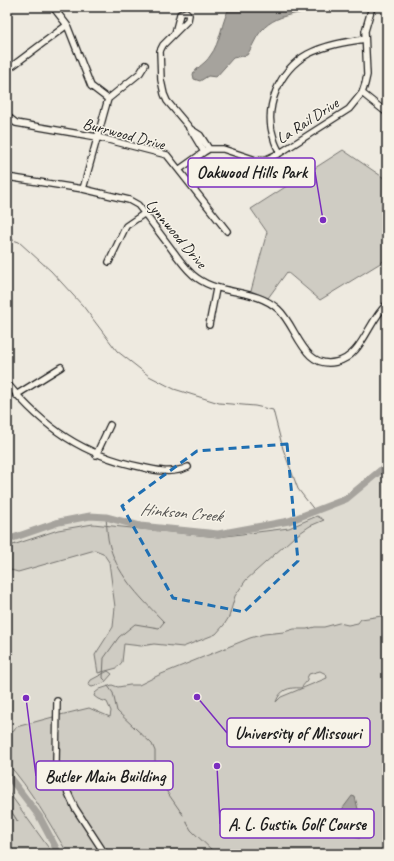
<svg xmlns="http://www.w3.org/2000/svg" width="394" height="861" viewBox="0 0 394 861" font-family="Caveat,sans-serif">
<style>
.built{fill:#dedbd1}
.green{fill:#cfccc3;stroke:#767470;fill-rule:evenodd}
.water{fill:#a6a39d;stroke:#6f6d69}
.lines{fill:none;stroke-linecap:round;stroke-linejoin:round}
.stream{stroke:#6f6d69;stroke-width:1}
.river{stroke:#a6a39d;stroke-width:7}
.minor-casing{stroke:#1c1c1c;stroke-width:8}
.minor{stroke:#f7f3e8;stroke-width:5.5}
.marked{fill:none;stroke:#1f6fb2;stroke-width:3;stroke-dasharray:8 5;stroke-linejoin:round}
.labels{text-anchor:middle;stroke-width:3;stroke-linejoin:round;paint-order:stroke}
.street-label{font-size:16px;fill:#1c1c1c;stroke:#f7f3e8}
.water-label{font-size:17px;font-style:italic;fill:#535250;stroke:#f7f3e8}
.leader{fill:none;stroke:#7b2cbf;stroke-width:1.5}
.callout-dot{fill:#7b2cbf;stroke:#f7f3e8;stroke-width:1.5}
.callout{fill:#f7f3e8;stroke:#7b2cbf;stroke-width:1.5}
.callout-label{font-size:17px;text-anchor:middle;font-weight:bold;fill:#1c1c1c}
</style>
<rect width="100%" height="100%" fill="#eeeae0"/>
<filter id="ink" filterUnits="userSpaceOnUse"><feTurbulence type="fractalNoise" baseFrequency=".025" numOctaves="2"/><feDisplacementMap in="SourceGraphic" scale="8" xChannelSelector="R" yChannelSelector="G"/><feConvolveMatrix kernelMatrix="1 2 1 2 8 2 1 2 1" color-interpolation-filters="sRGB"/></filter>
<g filter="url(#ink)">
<path class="built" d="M387,465V854H7V540L59,522L90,516L106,517L140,526L218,534L289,521L346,499Z"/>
<path class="green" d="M343,150L387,180V259L320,300L287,272L268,298L251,291L267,232L251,209Z
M317,516L324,520L310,526L294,537L246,580L235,596L229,617L224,625L216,634L183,647L154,644L141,646L124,644L122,662L117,668L98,673L95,655L113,627L115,607L109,562L103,553L95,550L18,572L7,569V545H13L58,530L93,524L218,537L289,528Z
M382,616L387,618V854H68C49,823 31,789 7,763V734L14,731L16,727L53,717L54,718L56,716L89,708L110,717L111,711L107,702L98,699L94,696L95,693L100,689L112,685L118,687L130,685H139L159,675L250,638L264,634L284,632L294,629H307L315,627H324L339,623L348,625L358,623L361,619ZM320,671L326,674L327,678L281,697L276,702C280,690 288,687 301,688L307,681V678L309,674Z
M108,671L112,674L104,683L92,687L88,685L91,680Z
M7,790L53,854H7V805L18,822L7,804Z"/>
<path class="water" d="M230,7H333C309,14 279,10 261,31C255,38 252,48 247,55L233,58L216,77L208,76L200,81L194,79L193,74C199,65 205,64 210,56C221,42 221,22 230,7Z
M352,796L355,797L363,829L360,838H358L346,830L338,820L343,808Z"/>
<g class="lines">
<path class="stream" d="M7,238L19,242L51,271L83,306L117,351L149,376L174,389L219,403L255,406L273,410L283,449L298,489L315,511
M105,680L103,678L104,658L119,637L135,624L159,628L164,622C143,600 119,578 110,547C107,538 107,527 106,517
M108,686L113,693L117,711L152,744L155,751V761L167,792L183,815
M186,821L191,830L216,854"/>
<path class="river" d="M7,540L59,522L90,516L106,517L140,526L218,534L289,521L346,499L387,465
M7,774L39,816L59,854"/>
<g class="minor-casing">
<path id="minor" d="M53,7L67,25L91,86L108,99
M385,7L387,8
M175,33L180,14L186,12L189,15L188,20L163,45L160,51L161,80L164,94L167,101L189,127L204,152
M7,70L67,25
M362,93L387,113
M7,116L16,123L97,137L167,155L227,231
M189,128L200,135L209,149
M280,153C278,149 275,144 274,139C263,108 279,70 308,54C326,45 345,42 365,39
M180,169L204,152L209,149H223L256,160L267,159L280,153L349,109L362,93L365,84L367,75L365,31L372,7
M7,177L83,189L129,200L138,205C150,220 161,235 173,251C180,260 187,271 197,278C222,296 255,288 278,309C297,326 303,370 336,362C362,357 368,321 387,304
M83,189L108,99L140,73L145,65
M109,262L126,226L145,213
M209,325L216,289
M7,383C44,428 83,455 141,467C157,471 173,474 188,467
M16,395L61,367
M96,455L110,425
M57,701L56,763L57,769L75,808L105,854"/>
</g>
<use href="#minor" class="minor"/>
</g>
</g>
<path class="marked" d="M287,444L298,561L244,612L173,598L122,506L197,451Z"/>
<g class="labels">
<g class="street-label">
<text transform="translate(307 120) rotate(-33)" y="6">La Rail Drive</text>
<text transform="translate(124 133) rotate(15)" y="6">Burrwood Drive</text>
<text transform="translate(177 233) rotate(50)" y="6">Lynnwood Drive</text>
</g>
<g class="water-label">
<text transform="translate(181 512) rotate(5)" y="6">Hinkson Creek</text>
</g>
</g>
<path class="leader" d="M323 220L315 172M197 697L227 733M26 698L36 776M217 766L220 824"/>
<g class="callout-dot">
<circle cx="323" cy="220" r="4"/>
<circle cx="197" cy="697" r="4"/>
<circle cx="26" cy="698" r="4"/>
<circle cx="217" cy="766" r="4"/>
</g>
<g class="callout">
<rect x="188" y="158" width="127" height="29" rx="4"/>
<rect x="227" y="718" width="143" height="29" rx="4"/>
<rect x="36" y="761" width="137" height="29" rx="4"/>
<rect x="220" y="809" width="154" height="29" rx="4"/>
</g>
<g class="callout-label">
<text x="252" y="178">Oakwood Hills Park</text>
<text x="298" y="739">University of Missouri</text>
<text x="105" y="782">Butler Main Building</text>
<text x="297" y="830">A. L. Gustin Golf Course</text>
</g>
<rect width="394" height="861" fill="none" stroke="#f7f3e8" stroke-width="24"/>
<rect x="12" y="12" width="370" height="837" fill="none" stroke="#1c1c1c" stroke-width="1.5" filter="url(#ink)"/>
</svg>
